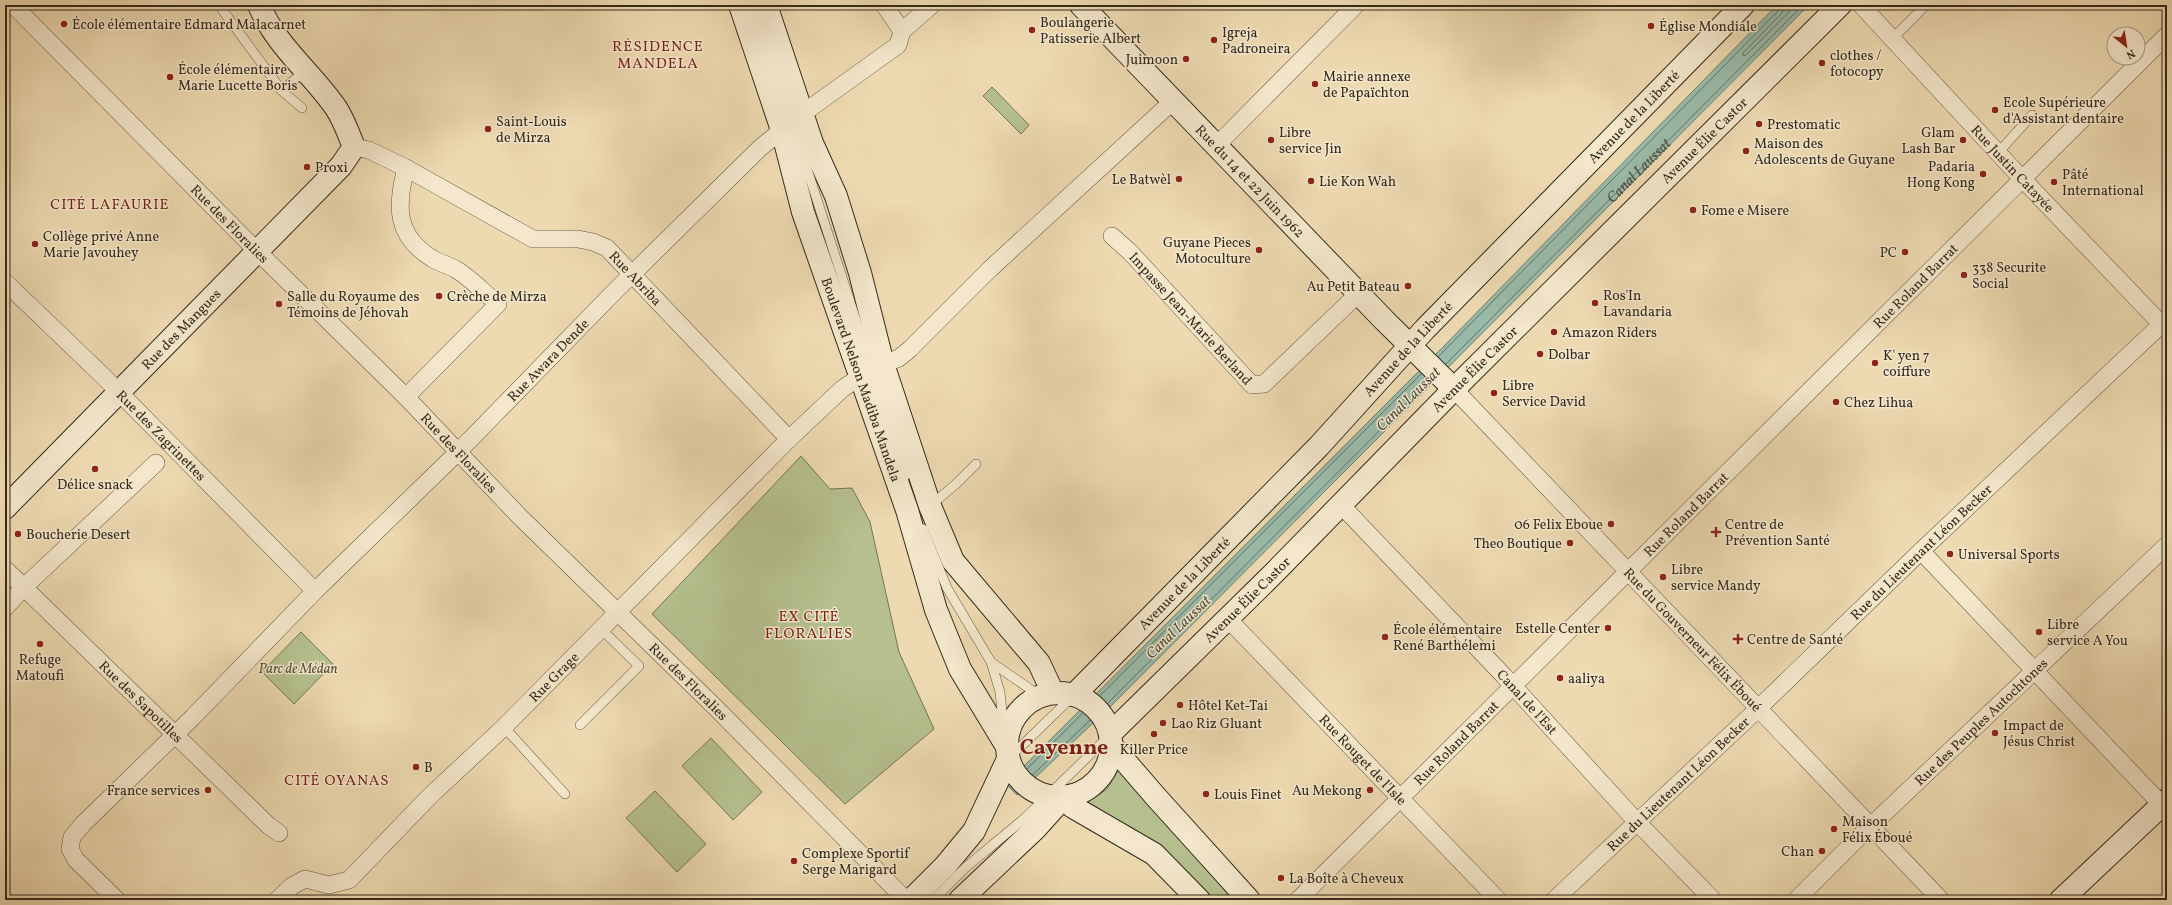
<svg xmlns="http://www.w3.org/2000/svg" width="2172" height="905" viewBox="0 0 2172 905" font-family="Vollkorn,serif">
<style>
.green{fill:#b5c08e;stroke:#757556}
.water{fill:#9ba;stroke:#718172}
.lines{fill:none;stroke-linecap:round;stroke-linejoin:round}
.shore{stroke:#677264;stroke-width:1}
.lane-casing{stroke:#635642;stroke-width:10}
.street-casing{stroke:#635642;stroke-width:18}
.secondary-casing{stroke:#352a1d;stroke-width:24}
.lane{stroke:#f4e7cc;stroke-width:9}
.street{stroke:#f4e7cc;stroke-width:17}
.secondary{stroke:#f4e7cc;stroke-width:22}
.poi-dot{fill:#8f2418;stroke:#f4e7cc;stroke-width:1.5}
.labels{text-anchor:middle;stroke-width:3;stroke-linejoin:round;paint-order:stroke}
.poi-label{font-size:14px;fill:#352a1d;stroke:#f4e7cc;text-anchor:start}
.street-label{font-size:14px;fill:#352a1d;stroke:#f4e7cc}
.park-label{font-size:14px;font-style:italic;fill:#555039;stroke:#f4e7cc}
.neighbourhood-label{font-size:15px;letter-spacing:1px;fill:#7a1f14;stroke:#f4e7cc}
.water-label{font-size:15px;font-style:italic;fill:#4e4e40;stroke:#f4e7cc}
.town-label{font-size:22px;font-weight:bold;fill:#7a1f14;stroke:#f4e7cc}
</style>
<rect width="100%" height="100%" fill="#eedab1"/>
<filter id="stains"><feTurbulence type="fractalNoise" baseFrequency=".005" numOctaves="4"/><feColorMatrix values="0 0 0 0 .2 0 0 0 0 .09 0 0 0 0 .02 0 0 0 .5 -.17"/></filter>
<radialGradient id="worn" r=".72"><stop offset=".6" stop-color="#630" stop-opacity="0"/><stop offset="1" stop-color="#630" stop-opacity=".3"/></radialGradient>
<path class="green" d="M992,87L1029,125L1021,134L983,96Z
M801,456L830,489L852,488L870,522L899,652L934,729L845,804L652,614Z
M301,632L333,664L294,704L262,672Z
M711,738L762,792L733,820L682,766Z
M1121,766L1236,899L1212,900L1184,870L1086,803L1107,789Z
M655,791L706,844L677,872L626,818Z"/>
<path class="water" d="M1777,5H1809L1111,706L1017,795L1006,784L1444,346Z"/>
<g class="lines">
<g class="shore">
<path d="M1785,5L1782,13L1743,53V56L1746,55L1796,5"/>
<path d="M1438,357L1779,10L1780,5"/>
<path id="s1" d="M1446,364L1803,5"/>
<path d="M1421,374L1013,783L1016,788H1019L1108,703L1429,381"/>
</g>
<g class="lane-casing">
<path id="lane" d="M228,5L221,8L282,91
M754,5L906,475
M1892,39L1926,5
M302,108L282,91L304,71
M1998,153L2032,115
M931,505L956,484L976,464
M923,529L947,588L991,662L1000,692L1004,731
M991,662L1040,696
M580,725L639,666L600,628
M504,727L565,794
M1008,759L1074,695
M933,900L966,867L1025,818L1109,736"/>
</g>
<g class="street-casing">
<g id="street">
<path id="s2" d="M13,5L258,252L406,397L519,516L716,708L906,900"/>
<path d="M884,5L902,31"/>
<path id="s3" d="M1861,5L2011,167L2167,330"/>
<path d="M802,114L898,45L902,31L932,5"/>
<path d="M1216,146L1356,5"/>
<path id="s4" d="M354,147L369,150L406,168L533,239H578L593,242L607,248L789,439"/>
<path id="s5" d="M1112,236L1130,252L1252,385L1264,384L1359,293"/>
<path id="s6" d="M5,282L104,377L315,591"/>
<path d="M883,364L899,358L910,349L990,269L1173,101"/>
<path id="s7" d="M1454,389L1941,900"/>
<path d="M406,397L498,304C484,293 470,277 455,269C448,265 440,263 433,259C395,236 396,206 406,168"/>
<path id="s8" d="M1341,505L1504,676L1637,822L1713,900"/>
<path d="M1921,551L2161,804"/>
<path id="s9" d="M5,569L269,826L279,833"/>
<path d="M5,608L23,588L156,463"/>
<path id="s10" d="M1228,619L1498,900"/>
<path id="s11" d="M117,900L76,860L70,849L72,837L83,824L193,717L315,591L458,452L618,288L760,148L782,130"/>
<path id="s12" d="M277,900L292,886L305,879L329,885L349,880L430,796L504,727L789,439L842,389L861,376"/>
<path id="s13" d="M1298,900L2167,35"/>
<path id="s14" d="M1554,900L1744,722L1921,551L2167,319"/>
<path id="s15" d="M1796,900L1855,841L2167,545"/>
</g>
</g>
<g class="secondary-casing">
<g id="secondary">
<path id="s16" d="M740,5L782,130L803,212L907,510L936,610L960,669L1006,745"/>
<path d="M766,5L812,143L836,196L860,273L883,364L930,506L953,561L1039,663L1053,693"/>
<path id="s17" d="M1081,5L1385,321L1454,389"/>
<path id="s18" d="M5,508L341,166L354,147C349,135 344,120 336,108C311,72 276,46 259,5"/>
<circle cx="1059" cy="745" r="52"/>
<path id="s19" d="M1074,695L1319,446L1425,329L1743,5"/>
<path id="s20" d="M1110,734L1274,573L1454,389L1840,5"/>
<path d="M1111,745L1156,797L1249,900"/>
<path d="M1063,798L1073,807L1154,854L1199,900"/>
<path d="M911,900L946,865L974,831L1008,759"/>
<path d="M960,900L1036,828L1063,798"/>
<path d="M2061,900L2167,800"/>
</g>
</g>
<use href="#lane" class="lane"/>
<use href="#street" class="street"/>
<use href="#secondary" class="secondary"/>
</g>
<g class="poi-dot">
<circle cx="64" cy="24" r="4"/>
<circle cx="1651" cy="26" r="4"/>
<circle cx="1032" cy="30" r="4"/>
<circle cx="1214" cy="40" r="4"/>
<circle cx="1186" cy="59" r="4"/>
<circle cx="1822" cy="63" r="4"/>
<circle cx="170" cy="77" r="4"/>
<circle cx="1315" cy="84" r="4"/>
<circle cx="1995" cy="110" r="4"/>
<circle cx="1759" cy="124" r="4"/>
<circle cx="488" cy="129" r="4"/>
<circle cx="1271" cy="140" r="4"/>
<circle cx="1963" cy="140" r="4"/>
<circle cx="1746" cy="151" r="4"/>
<circle cx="307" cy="167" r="4"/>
<circle cx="1983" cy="174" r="4"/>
<circle cx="1179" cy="179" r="4"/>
<circle cx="1311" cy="181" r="4"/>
<circle cx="2054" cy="182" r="4"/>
<circle cx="1693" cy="210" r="4"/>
<circle cx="35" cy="244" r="4"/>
<circle cx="1259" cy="250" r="4"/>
<circle cx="1905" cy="252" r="4"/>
<circle cx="1964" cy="275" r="4"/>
<circle cx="1408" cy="286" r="4"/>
<circle cx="439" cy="296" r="4"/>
<circle cx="1595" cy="303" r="4"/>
<circle cx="279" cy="304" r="4"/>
<circle cx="1554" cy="332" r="4"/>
<circle cx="1540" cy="354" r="4"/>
<circle cx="1875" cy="363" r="4"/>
<circle cx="1494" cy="393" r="4"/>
<circle cx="1836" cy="402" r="4"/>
<circle cx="95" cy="469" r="4"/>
<circle cx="1611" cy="524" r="4"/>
<path d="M1714 526h4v4h4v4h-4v4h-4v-4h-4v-4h4z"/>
<circle cx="18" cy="534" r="4"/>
<circle cx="1570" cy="543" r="4"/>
<circle cx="1950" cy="554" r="4"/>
<circle cx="1663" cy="577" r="4"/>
<circle cx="1608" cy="628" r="4"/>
<circle cx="2039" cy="632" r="4"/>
<circle cx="1385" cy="637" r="4"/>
<path d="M1736 633h4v4h4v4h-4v4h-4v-4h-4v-4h4z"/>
<circle cx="40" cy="644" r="4"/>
<circle cx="1560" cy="678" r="4"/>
<circle cx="1180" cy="705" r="4"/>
<circle cx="1163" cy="723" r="4"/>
<circle cx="1995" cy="733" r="4"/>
<circle cx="1154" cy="734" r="4"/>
<circle cx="416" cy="767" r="4"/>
<circle cx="208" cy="790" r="4"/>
<circle cx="1370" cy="790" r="4"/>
<circle cx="1206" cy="794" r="4"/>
<circle cx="1834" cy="829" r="4"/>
<circle cx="1822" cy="851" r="4"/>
<circle cx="794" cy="861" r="4"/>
<circle cx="1281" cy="878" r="4"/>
</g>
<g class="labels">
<g class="poi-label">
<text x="1040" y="27">Boulangerie<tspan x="1040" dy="16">Patisserie Albert</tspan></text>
<text x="72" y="29">École élémentaire Edmard Malacarnet</text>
<text x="1659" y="31">Église Mondiale</text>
<text x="1222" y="37">Igreja<tspan x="1222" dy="16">Padroneira</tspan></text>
<text x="1830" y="60">clothes /<tspan x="1830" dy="16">fotocopy</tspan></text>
<text x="1178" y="64" text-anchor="end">Juimoon</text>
<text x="178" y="74">École élémentaire<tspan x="178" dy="16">Marie Lucette Boris</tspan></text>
<text x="1323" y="81">Mairie annexe<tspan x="1323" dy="16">de Papaïchton</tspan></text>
<text x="2003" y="107">Ecole Supérieure<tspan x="2003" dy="16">d'Assistant dentaire</tspan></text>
<text x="496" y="126">Saint-Louis<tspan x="496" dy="16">de Mirza</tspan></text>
<text x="1767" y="129">Prestomatic</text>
<text x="1279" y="137">Libre<tspan x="1279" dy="16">service Jin</tspan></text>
<text x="1955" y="137" text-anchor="end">Glam<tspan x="1955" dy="16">Lash Bar</tspan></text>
<text x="1754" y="148">Maison des<tspan x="1754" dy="16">Adolescents de Guyane</tspan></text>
<text x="1975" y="171" text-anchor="end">Padaria<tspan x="1975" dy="16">Hong Kong</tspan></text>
<text x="315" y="172">Proxi</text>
<text x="2062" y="179">Pâté<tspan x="2062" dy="16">International</tspan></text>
<text x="1171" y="184" text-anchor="end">Le Batwèl</text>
<text x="1319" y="186">Lie Kon Wah</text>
<text x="1701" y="215">Fome e Misere</text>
<text x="43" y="241">Collège privé Anne<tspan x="43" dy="16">Marie Javouhey</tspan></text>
<text x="1251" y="247" text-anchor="end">Guyane Pieces<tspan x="1251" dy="16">Motoculture</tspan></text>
<text x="1897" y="257" text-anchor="end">PC</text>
<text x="1972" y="272">338 Securite<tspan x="1972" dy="16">Social</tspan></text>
<text x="1400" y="291" text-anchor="end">Au Petit Bateau</text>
<text x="1603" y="300">Ros'In<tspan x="1603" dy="16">Lavandaria</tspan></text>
<text x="287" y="301">Salle du Royaume des<tspan x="287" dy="16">Témoins de Jéhovah</tspan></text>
<text x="447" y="301">Crèche de Mirza</text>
<text x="1562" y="337">Amazon Riders</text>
<text x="1548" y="359">Dolbar</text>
<text x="1883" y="360">K' yen 7<tspan x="1883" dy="16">coiffure</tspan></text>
<text x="1502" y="390">Libre<tspan x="1502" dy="16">Service David</tspan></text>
<text x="1844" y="407">Chez Lihua</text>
<text x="95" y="489" text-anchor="middle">Délice snack</text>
<text x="1603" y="529" text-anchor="end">06 Felix Eboue</text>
<text x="1725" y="529">Centre de<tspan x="1725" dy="16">Prévention Santé</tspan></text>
<text x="26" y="539">Boucherie Desert</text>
<text x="1562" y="548" text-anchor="end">Theo Boutique</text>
<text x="1958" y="559">Universal Sports</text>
<text x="1671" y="574">Libre<tspan x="1671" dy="16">service Mandy</tspan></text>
<text x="2047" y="629">Libre<tspan x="2047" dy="16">service A You</tspan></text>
<text x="1600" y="633" text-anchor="end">Estelle Center</text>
<text x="1393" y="634">École élémentaire<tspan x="1393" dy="16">René Barthélemi</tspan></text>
<text x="1747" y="644">Centre de Santé</text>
<text x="40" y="664" text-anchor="middle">Refuge<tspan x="40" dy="16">Matoufi</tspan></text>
<text x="1568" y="683">aaliya</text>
<text x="1188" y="710">Hôtel Ket-Tai</text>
<text x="1171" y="728">Lao Riz Gluant</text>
<text x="2003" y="730">Impact de<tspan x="2003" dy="16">Jésus Christ</tspan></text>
<text x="1154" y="754" text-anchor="middle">Killer Price</text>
<text x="424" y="772">B</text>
<text x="200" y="795" text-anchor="end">France services</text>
<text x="1362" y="795" text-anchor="end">Au Mekong</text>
<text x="1214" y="799">Louis Finet</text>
<text x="1842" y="826">Maison<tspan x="1842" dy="16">Félix Éboué</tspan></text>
<text x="1814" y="856" text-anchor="end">Chan</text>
<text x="802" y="858">Complexe Sportif<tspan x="802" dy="16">Serge Marigard</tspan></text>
<text x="1289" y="883">La Boîte à Cheveux</text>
</g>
<g class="street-label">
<text dy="5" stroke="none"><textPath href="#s19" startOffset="805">Avenue de la Liberté</textPath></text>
<text dy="5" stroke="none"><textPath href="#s20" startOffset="840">Avenue Élie Castor</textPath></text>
<text dy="5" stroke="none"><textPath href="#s3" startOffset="223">Rue Justin Catayée</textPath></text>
<text dy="5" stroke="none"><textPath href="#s17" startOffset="244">Rue du 14 et 22 Juin 1962</textPath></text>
<text dy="5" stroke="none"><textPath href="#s2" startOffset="308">Rue des Floralies</textPath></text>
<text dy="5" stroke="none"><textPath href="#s4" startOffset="319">Rue Abriba</textPath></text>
<text dy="5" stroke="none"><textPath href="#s13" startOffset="871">Rue Roland Barrat</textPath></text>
<text dy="5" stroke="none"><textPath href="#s5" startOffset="114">Impasse Jean-Marie Berland</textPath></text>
<text dy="5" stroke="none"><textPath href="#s18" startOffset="251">Rue des Mangues</textPath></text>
<text dy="5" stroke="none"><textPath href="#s19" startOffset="481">Avenue de la Liberté</textPath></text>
<text dy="5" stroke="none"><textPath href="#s11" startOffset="756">Rue Awara Dende</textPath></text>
<text dy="5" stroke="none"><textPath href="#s20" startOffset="516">Avenue Élie Castor</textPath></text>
<text dy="5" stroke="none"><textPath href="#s16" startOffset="394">Boulevard Nelson Madiba Mandela</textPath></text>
<text dy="5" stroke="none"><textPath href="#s6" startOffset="219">Rue des Zagrinettes</textPath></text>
<text dy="5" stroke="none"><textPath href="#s2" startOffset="632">Rue des Floralies</textPath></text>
<text dy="5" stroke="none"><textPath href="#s13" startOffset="547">Rue Roland Barrat</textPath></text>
<text dy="5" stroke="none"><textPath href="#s14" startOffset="506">Rue du Lieutenant Léon Becker</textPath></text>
<text dy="5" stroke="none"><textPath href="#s19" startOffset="157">Avenue de la Liberté</textPath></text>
<text dy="5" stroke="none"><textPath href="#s20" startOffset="192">Avenue Élie Castor</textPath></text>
<text dy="5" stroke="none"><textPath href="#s7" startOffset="346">Rue du Gouverneur Félix Éboué</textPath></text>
<text dy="5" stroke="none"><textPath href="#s12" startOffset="369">Rue Grage</textPath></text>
<text dy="5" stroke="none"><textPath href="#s2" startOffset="956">Rue des Floralies</textPath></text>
<text dy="5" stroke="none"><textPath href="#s9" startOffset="190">Rue des Sapotilles</textPath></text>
<text dy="5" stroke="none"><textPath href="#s8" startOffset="271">Canal de l'Est</textPath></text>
<text dy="5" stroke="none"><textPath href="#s15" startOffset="257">Rue des Peuples Autochtones</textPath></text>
<text dy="5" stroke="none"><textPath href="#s13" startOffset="223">Rue Roland Barrat</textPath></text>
<text dy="5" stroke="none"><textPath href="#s10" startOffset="195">Rue Rouget de l'Isle</textPath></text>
<text dy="5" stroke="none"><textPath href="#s14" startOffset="170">Rue du Lieutenant Léon Becker</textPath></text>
</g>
<g class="park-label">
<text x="298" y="673">Parc de Médan</text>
</g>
<g class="neighbourhood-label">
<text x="658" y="51">RÉSIDENCE<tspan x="658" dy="17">MANDELA</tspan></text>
<text x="110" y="209">CITÉ LAFAURIE</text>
<text x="809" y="621">EX CITÉ<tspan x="809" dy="17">FLORALIES</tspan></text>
<text x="337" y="785">CITÉ OYANAS</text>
</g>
<g class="water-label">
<text dy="5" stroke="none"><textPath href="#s1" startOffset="273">Canal Laussat</textPath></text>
<text transform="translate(1408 399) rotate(-45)" y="5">Canal Laussat</text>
<text transform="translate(1178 627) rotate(-44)" y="5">Canal Laussat</text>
</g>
<g class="town-label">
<text x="1064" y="754">Cayenne</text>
</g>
</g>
<rect width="2172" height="905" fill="none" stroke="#eedab1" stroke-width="20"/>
<rect x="6" y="6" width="2160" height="893" fill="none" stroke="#352a1d" stroke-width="2"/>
<rect x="10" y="10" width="2152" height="885" fill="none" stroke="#352a1d"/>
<g transform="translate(2126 46) rotate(150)"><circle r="19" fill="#f4e7cc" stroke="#a89b86"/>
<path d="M0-3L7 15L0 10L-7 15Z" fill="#8f2418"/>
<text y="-6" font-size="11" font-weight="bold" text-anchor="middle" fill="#352a1d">N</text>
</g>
<rect width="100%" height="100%" filter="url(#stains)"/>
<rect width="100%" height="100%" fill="url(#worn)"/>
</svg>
